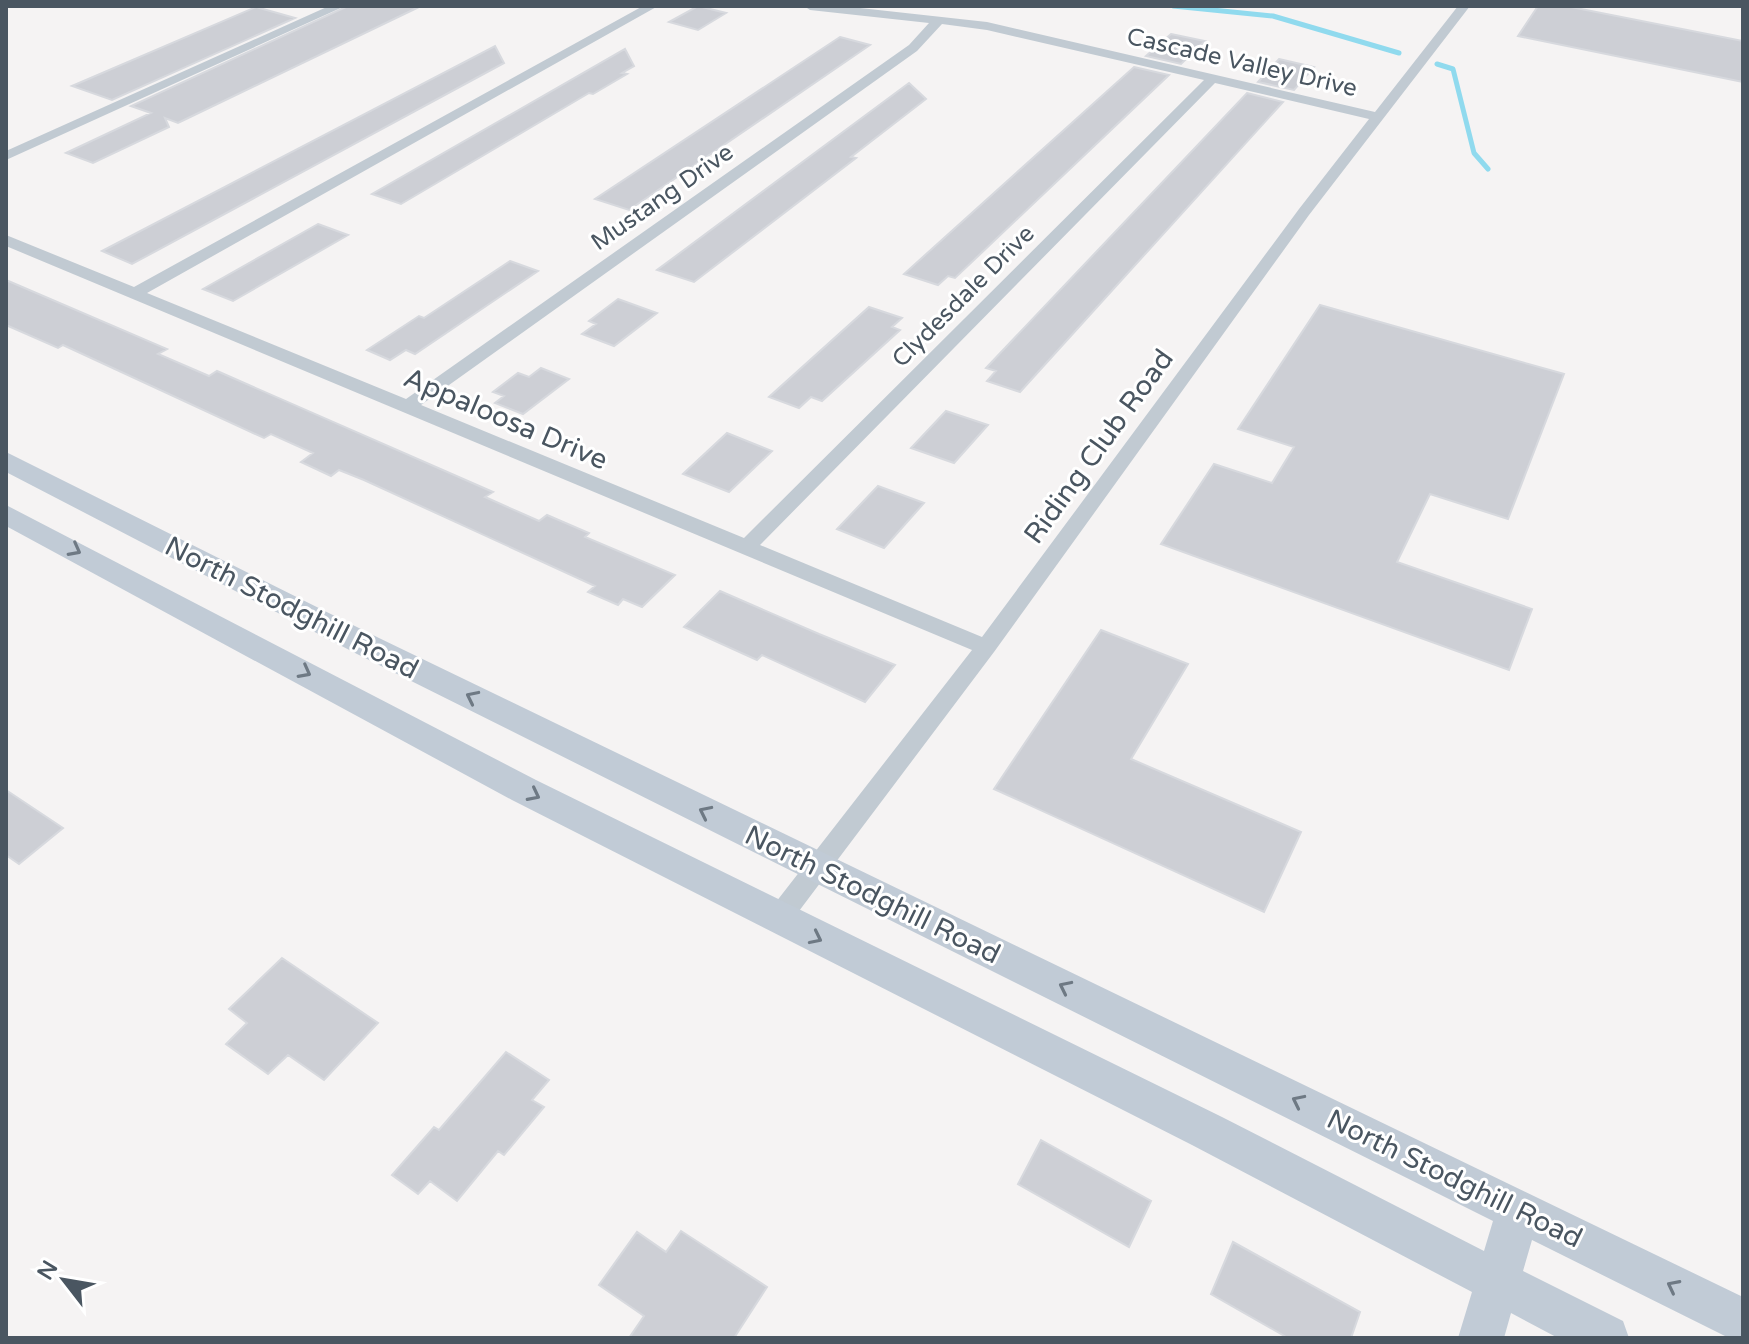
<svg xmlns="http://www.w3.org/2000/svg" width="1749" height="1344" viewBox="0 0 1749 1344" font-family="'Varela Round',sans-serif">
<style>
.lines{fill:none;stroke-linecap:round;stroke-linejoin:round}
.stream{stroke:#90daee;stroke-width:5}
.building{fill:#cdcfd5;stroke:#d7d9de;stroke-width:2}
.street{fill:#c1cad2;fill-rule:evenodd}
.secondary{fill:#c1cbd6;fill-rule:evenodd}
.oneway{stroke:#6e7984}
.labels{text-anchor:middle;stroke-width:6;stroke-linejoin:round;paint-order:stroke}
.far-street-label{font-size:24px;fill:#4a5661;stroke:#fff}
.street-label{font-size:28px;fill:#4a5661;stroke:#fff}
</style>
<rect width="100%" height="100%" fill="#f5f3f3"/>
<g class="lines">
<path class="stream" d="M1173,6L1273,16L1399,53
M1437,64L1453,69L1474,153L1488,169"/>
</g>
<path class="building" d="M348,6H421L184,120L178,123L165,118L169,127L93,163L66,153L151,113L131,106Z
M698,6L726,13L698,30L669,22Z
M1538,6H1566L1743,41V82L1518,36Z
M256,7L295,18L112,100L72,86Z
M1171,34L1205,41L1181,64L1146,56Z
M840,37L870,45L629,210L595,199Z
M495,46L504,63L132,264L102,251Z
M625,49L634,66L622,73L627,74L593,94L589,93L401,204L372,194Z
M1279,59L1314,67L1294,90L1258,82Z
M1134,67L1169,75L955,278L948,276L938,285L904,274Z
M909,83L926,99L851,157L856,158L694,282L657,270Z
M1247,93L1283,102L1020,392L987,381L996,371L986,368Z
M318,224L348,235L233,301L203,289Z
M510,261L538,271L415,354L406,350L390,360L367,350L419,316L424,318Z
M6,280L167,349L158,354L209,376L217,371L493,492L485,497L539,521L547,515L589,533L585,537L675,575L642,607L623,599L618,605L588,592L595,586L364,480L339,470L331,476L301,462L313,453L271,434L264,438L63,345L58,348L6,325Z
M618,299L657,313L614,346L582,334L596,324L589,321Z
M1320,305L1564,374L1508,519L1430,494L1397,562L1532,609L1509,670L1161,544L1214,464L1272,483L1294,447L1238,429Z
M869,307L902,318L892,327L900,330L822,401L811,397L799,408L769,397Z
M541,368L569,379L523,414L495,403L504,396L493,392L518,373L529,377Z
M946,411L988,425L954,463L911,448Z
M727,433L772,451L729,492L683,474Z
M878,486L924,503L884,548L837,529Z
M720,591L819,634L895,665L865,702L762,655L757,660L684,627Z
M1101,630L1188,664L1131,759L1301,832L1264,912L994,789Z
M6,790L63,828L19,864L6,855Z
M282,958L378,1023L324,1080L288,1055L268,1074L226,1044L247,1023L229,1009Z
M506,1052L549,1080L532,1100L544,1107L504,1155L498,1151L457,1201L430,1181L418,1194L392,1175L434,1127L439,1130Z
M1041,1140L1151,1201L1129,1247L1018,1184Z
M681,1231L767,1287L734,1338H629L644,1316L599,1285L637,1232L666,1252Z
M1233,1242L1360,1312L1351,1338H1288L1211,1294Z"/>
<g class="lines">
<path class="street" d="M329,6H345L6,160V151Z
M643,6H658L147,293L406,399L909,45L929,23L810,10L804,6H842L987,22L1375,112L1458,6H1470L1309,215L994,652L787,927L778,930L769,927L765,919L769,911L972,650L6,246V235L134,287ZM942,24L987,30L1204,80L744,538L421,405L917,51ZM1215,83L1369,119L1299,209L982,637L760,545Z"/>
<path class="secondary" d="M6,452L379,638L1743,1297V1338L1727,1337L1532,1240L1523,1271L1623,1321L1629,1338H1558L1511,1313L1504,1338H1458L1472,1292L1192,1145L512,800L6,526V505L536,780L1222,1117L1484,1251L1493,1221L357,654L6,472Z"/>
</g>
<defs><path id="oneway-chevron" d="M-2-3.5L2.5 0L-2 3.5" fill="none" stroke-width="1.6" stroke-linecap="round" stroke-linejoin="round" transform="scale(2)"/></defs>
<g class="oneway">
<use href="#oneway-chevron" transform="translate(75 550) rotate(28)"/>
<use href="#oneway-chevron" transform="translate(305 672) rotate(28)"/>
<use href="#oneway-chevron" transform="translate(472 697) rotate(-154)"/>
<use href="#oneway-chevron" transform="translate(534 795) rotate(27)"/>
<use href="#oneway-chevron" transform="translate(705 812) rotate(-154)"/>
<use href="#oneway-chevron" transform="translate(816 938) rotate(26)"/>
<use href="#oneway-chevron" transform="translate(1065 987) rotate(-154)"/>
<use href="#oneway-chevron" transform="translate(1298 1101) rotate(-154)"/>
<use href="#oneway-chevron" transform="translate(1673 1286) rotate(-153)"/>
</g>
<g class="labels">
<g class="far-street-label">
<text transform="translate(1242 62) rotate(13)" y="8">Cascade Valley Drive</text>
<text transform="translate(662 197) rotate(-35)" y="8">Mustang Drive</text>
<text transform="translate(963 296) rotate(-45)" y="8">Clydesdale Drive</text>
</g>
<g class="street-label">
<text transform="translate(506 418) rotate(23)" y="10">Appaloosa Drive</text>
<text transform="translate(1098 446) rotate(-54)" y="10">Riding Club Road</text>
<text transform="translate(292 607) rotate(27)" y="10">North Stodghill Road</text>
<text transform="translate(873 894) rotate(26)" y="10">North Stodghill Road</text>
<text transform="translate(1455 1178) rotate(26)" y="10">North Stodghill Road</text>
</g>
</g>
<rect width="1749" height="1344" fill="none" stroke="#4a5661" stroke-width="16"/>
<g transform="translate(64 1280) rotate(301)" stroke="#ffffff" stroke-width="6" paint-order="stroke">
<path d="M0-6L14 30L0 20L-14 30Z" fill="#4a5661"/>
<text y="-12" font-size="22" font-weight="bold" text-anchor="middle" fill="#4a5661">N</text>
</g>
</svg>
